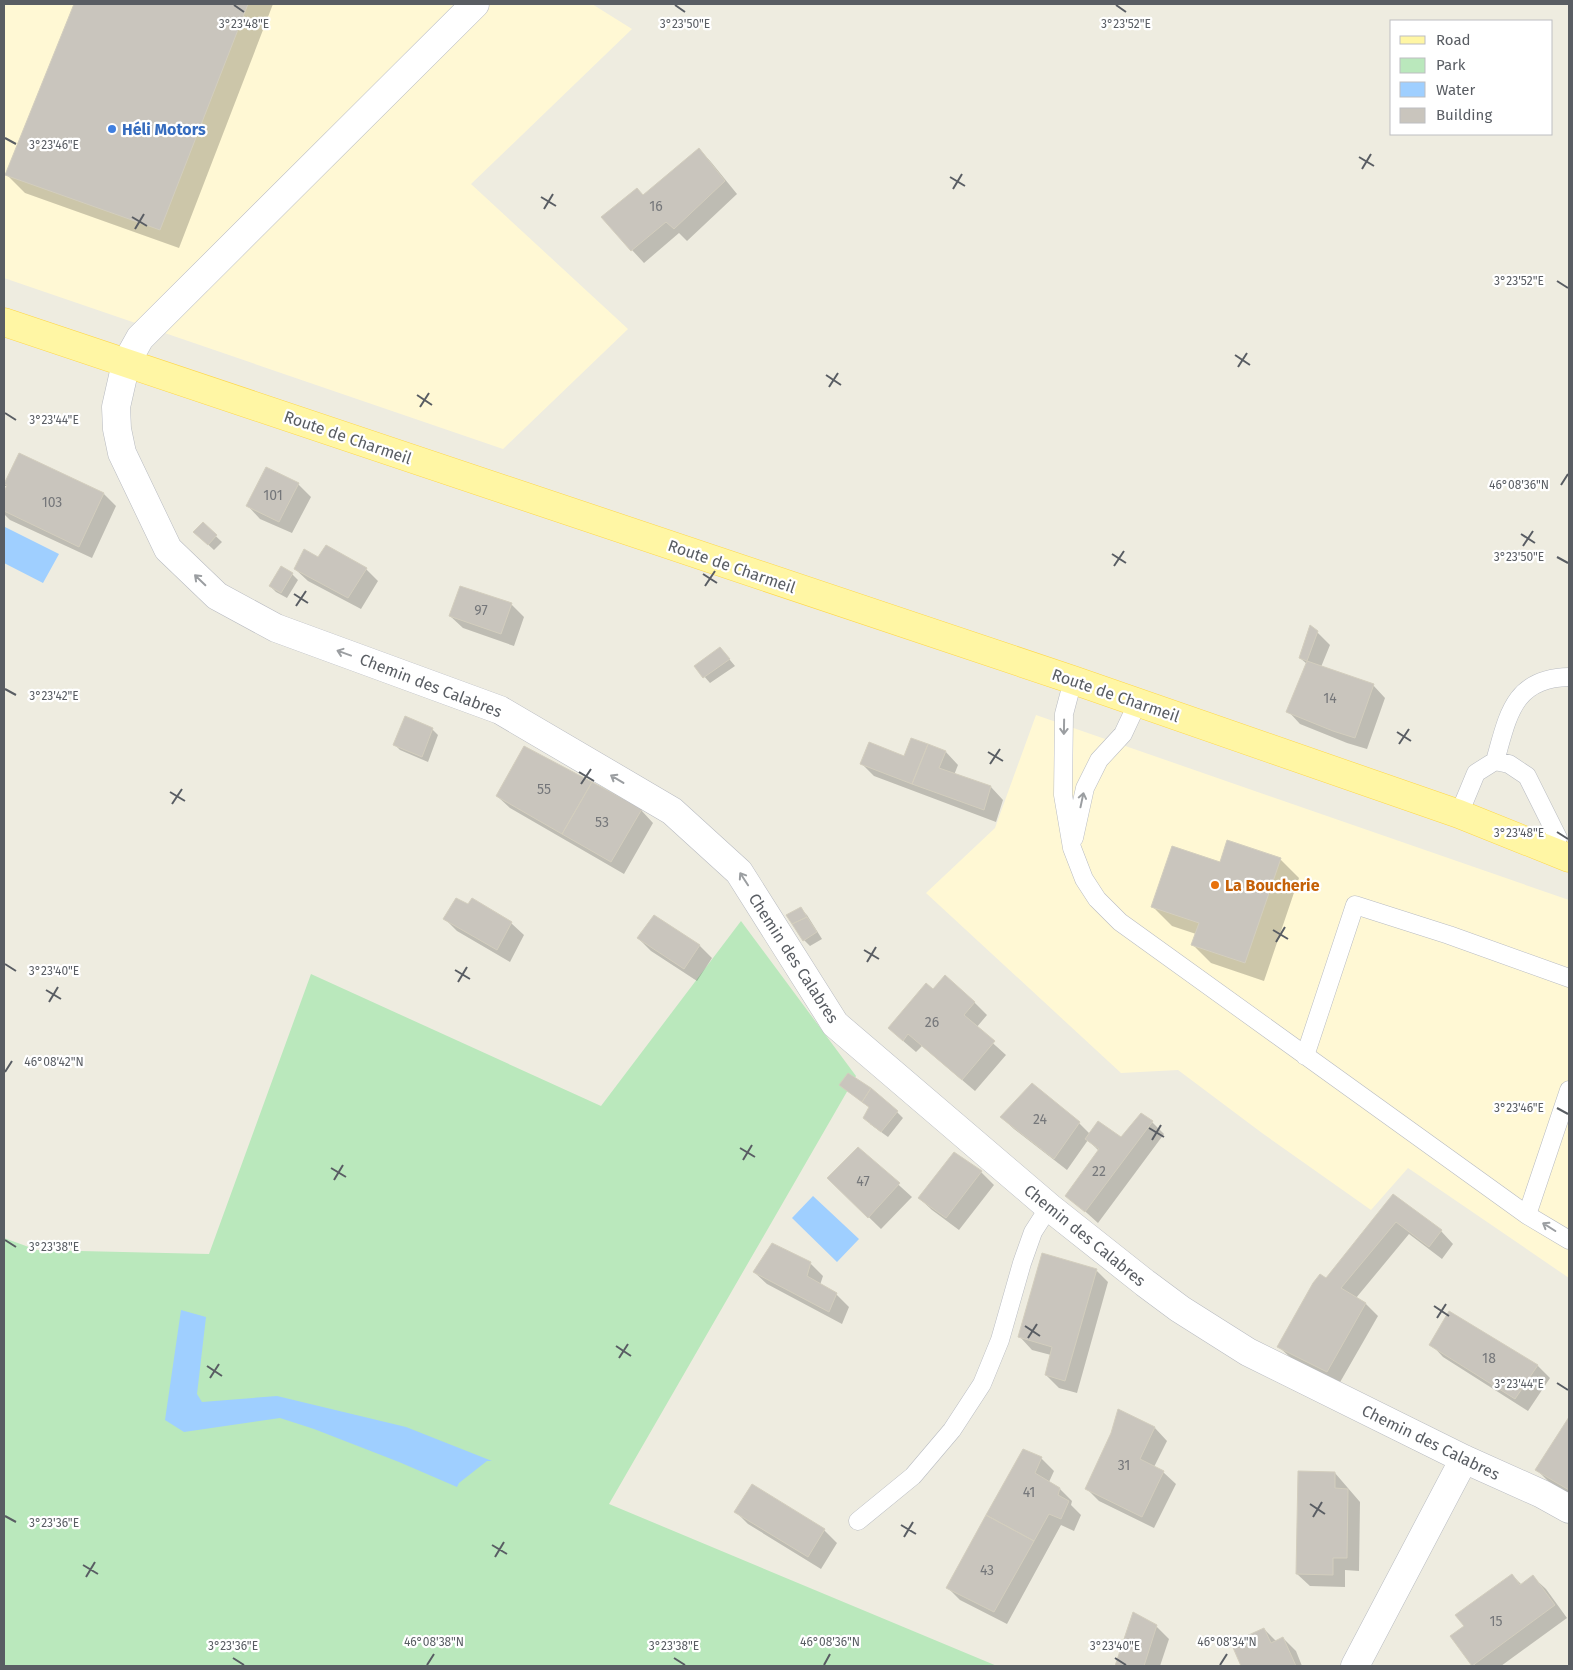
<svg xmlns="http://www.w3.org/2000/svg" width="1573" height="1670" viewBox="0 0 1573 1670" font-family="'Fira Sans',sans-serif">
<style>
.commercial{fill:#fff8d4}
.green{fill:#bae8bc}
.water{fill:#9fcfff}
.shadow{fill:#0003}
.building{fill:#c9c5bd;stroke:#d3cebe}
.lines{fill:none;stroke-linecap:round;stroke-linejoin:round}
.service-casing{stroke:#b8bbc1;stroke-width:19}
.minor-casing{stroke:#b8bbc1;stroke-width:29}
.primary-casing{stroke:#ffd748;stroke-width:29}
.service{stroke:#fff;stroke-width:18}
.minor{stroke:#fff;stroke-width:28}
.primary{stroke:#fff6a4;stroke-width:28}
.oneway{stroke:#9b9ea1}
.ticks{fill:none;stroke:#595d63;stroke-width:2}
.shop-dot{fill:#3f7fe0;stroke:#fff;stroke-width:2}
.food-dot{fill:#e8710a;stroke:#fff;stroke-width:2}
.labels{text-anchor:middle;stroke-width:4.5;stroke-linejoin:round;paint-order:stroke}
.number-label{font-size:14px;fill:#75777a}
.shop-label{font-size:16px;font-weight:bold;fill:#366cbe;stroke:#fff;text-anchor:start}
.street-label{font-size:16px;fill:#595d63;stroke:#fff}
.food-label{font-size:16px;font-weight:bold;fill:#c56008;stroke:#fff;text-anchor:start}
.ticks-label{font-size:12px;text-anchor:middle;fill:#595d63;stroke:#fff;stroke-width:4.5;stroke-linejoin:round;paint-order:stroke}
</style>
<rect width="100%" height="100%" fill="#eeece0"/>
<path class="commercial" d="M4,4H592L632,29L471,184L628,329L503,449L4,278Z
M1036,715L1569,900V1278L1408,1168L1371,1210L1262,1133L1178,1070L1121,1073L926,893L995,828Z"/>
<path class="green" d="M741,921L856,1076L609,1504L997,1666H4V1238L37,1250L209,1254L311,974L601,1106Z"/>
<path class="water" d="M5,527L59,554L43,583L4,563V531Z
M813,1196L859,1239L837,1262L792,1218Z
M181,1310L206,1317L197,1394L202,1402L277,1396L406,1427L492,1461H487L459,1483L457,1487L399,1462L314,1429L280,1418L184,1432L165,1420Z"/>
<path class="shadow" d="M75,4H273L179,248L25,193L6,174Z
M699,149L711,162L737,194L687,241L679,233L644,263L632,250L644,197Z
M20,454L104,494L116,506L92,558L10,520L4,514V494L8,486H5L4,489V485H5Z
M298,484L311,497L292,533L260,519L248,506Z
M203,524L222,542L214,550L201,538Z
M319,558L366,569L378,581L361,609L308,581L295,569Z
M292,574L298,580L287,598L276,592L270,586Z
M511,604L524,617L514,646L463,628L450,616Z
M1317,632L1330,645L1321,667L1373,685L1385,698L1367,749L1347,743L1300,724L1288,711L1307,664L1300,658Z
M720,648L735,666L710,683L696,667Z
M432,729L438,735L428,762L400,750L394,744Z
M912,740L946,752L958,765L954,775L991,787L1003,800L996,822L874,776L861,763L905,758Z
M497,796L641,810L653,823L624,874L510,808Z
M1280,859L1299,878L1264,981L1211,963L1193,945L1196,934L1172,926L1153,907L1220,864Z
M801,909L807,915L822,939L810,946L804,940L788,915Z
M654,917L700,946L712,958L697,981L651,951L638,938Z
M445,919L511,923L524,935L510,962L457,931Z
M933,991L974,1002L987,1015L976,1028L1006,1055L975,1091L922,1046L916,1052L902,1040Z
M840,1085L897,1112L903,1118L888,1137L870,1124V1108Z
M1001,1117L1079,1123L1090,1134L1122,1139L1152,1122L1164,1134L1098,1223L1067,1195L1099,1151L1088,1140L1067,1170L1014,1129Z
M858,1148L912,1197L881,1229L841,1190Z
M954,1153L981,1172L994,1185L959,1230L932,1210L919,1198Z
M1394,1195L1441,1231L1453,1244L1442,1259L1409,1234L1356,1298L1366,1304L1378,1316L1339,1384L1292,1359L1279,1347L1326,1280Z
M810,1263L823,1276L820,1285L836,1294L849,1307L842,1324L767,1284L754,1272Z
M1096,1270L1108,1282L1077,1393L1059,1388L1046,1375L1051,1355L1032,1350L1020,1337Z
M1450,1312L1538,1366L1550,1378L1528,1411L1443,1357L1431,1344Z
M1119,1410L1155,1428L1167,1441L1154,1467L1163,1472L1176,1484L1154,1528L1099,1501L1086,1488L1112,1434Z
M1569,1420V1494L1549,1482L1537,1470Z
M1041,1458L1054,1471L1049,1482L1060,1489L1072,1501L1071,1505L1081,1515L1074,1531L1061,1525L1007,1624L960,1600L948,1588Z
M1335,1473L1360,1502L1359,1571L1345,1570V1587L1310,1586L1297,1574Z
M736,1512L824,1530L837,1543L821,1569L748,1524Z
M1512,1575L1522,1585L1533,1577L1546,1589L1567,1618L1501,1666H1475L1465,1626Z
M1134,1614L1156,1626L1169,1639L1160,1666H1117Z
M1264,1629L1277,1642L1283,1638L1296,1651L1302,1666H1242L1232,1643Z"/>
<path class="building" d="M74,4H248L160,230L5,175Z
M699,148L725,181L674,229L666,222L631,251L601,217L637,188L643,195Z
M19,453L104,493L79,547L4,511V492L7,485L4,484Z
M266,467L299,483L279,522L246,506Z
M203,522L217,535L208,545L193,532Z
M326,545L367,568L348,598L294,569L304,549L318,557Z
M281,566L293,573L281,593L269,586Z
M460,586L512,603L501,634L449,616Z
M1310,625L1318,631L1307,661L1299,658Z
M720,647L730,659L703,678L694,666Z
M1307,661L1374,684L1355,738L1333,731L1286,712Z
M405,716L433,728L422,757L393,745Z
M911,738L928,744L912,784L860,764L869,742L904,756Z
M928,744L946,751L939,768L991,786L984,810L912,784Z
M524,746L592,782L562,834L496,796Z
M592,782L642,809L611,862L562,834Z
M1227,840L1281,858L1245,963L1191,945L1199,923L1151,907L1172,846L1220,862Z
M456,898L468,904L472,898L512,922L497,950L443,919Z
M801,907L807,917L792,924L786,915Z
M654,915L700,945L684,969L637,938Z
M807,917L817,932L803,941L792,924Z
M945,975L975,1002L964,1015L995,1041L962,1080L908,1034L903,1041L888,1028L926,983L933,989Z
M848,1073L871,1088L862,1102L839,1085Z
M1032,1083L1080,1122L1054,1159L1000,1117Z
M871,1088L898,1111L881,1132L863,1118L869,1107L862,1102Z
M1141,1113L1153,1121L1085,1212L1065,1196L1099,1149L1085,1139L1098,1121L1121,1137Z
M858,1147L900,1183L868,1218L827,1178Z
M954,1152L982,1171L946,1218L918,1198Z
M1393,1194L1442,1230L1429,1247L1396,1222L1341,1288L1366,1303L1327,1372L1277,1347L1313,1283L1320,1274L1326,1278Z
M772,1243L811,1262L807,1276L837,1293L829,1312L753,1272Z
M1042,1253L1097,1269L1065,1381L1045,1375L1052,1347L1018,1337Z
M1449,1311L1538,1365L1515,1399L1429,1345Z
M1118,1409L1155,1427L1140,1459L1164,1471L1142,1517L1085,1489L1111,1433Z
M1569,1417V1490L1535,1470Z
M1023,1449L1042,1457L1035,1473L1060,1488L1058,1495L1069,1501L1061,1519L1049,1514L1034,1541L986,1515Z
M1298,1471L1335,1472V1488L1348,1489L1347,1558H1333V1575L1296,1574Z
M752,1484L825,1529L808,1557L734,1512Z
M986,1515L1034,1541L994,1612L946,1588Z
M1512,1574L1520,1585L1533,1575L1555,1605L1472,1666L1450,1636L1464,1626L1455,1615Z
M1133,1612L1157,1625L1144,1666H1115Z
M1264,1628L1271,1643L1283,1637L1296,1666H1241L1231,1643Z"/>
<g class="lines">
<g class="service-casing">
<path id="service" d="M1073,680L1064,714L1063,795L1072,848L1084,879L1097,899L1120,922L1527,1215L1569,1240
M1495,761C1508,716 1513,678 1569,677
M1459,814L1476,773L1495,761L1509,764L1527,776L1558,838
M1074,838L1085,788L1099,760L1123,734L1138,702
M1305,1056L1355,905L1449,935L1569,978
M1527,1215L1569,1090
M858,1521L913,1476L952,1430L982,1384L1000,1340L1022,1263L1033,1232L1049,1207"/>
</g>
<g class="minor-casing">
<path id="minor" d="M475,4L140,338L126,363L116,407L117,429L122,453L168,549L217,596L276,628L500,710L672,811L739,872L835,1024L1049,1207L1145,1283L1180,1309L1248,1352L1464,1459L1542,1494L1569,1509
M1355,1666L1464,1459"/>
</g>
<g class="primary-casing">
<path id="primary" d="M4,322L1073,680L1459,814L1569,858"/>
</g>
<use href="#service" class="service"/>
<use href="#minor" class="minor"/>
<use href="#primary" class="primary"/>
</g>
<defs><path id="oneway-shaft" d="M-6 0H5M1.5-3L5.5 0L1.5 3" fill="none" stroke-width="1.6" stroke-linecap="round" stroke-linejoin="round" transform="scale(1.25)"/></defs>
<g class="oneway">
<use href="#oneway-shaft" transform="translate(200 580) rotate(-136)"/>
<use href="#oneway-shaft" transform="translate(344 653) rotate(-160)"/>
<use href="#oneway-shaft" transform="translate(1064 727) rotate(91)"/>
<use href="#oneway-shaft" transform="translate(617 779) rotate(-149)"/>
<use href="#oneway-shaft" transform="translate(1082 800) rotate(-78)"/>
<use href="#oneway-shaft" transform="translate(744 879) rotate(-123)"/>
<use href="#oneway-shaft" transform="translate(1549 1227) rotate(-148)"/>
</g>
<path class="ticks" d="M234,5L244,12M675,5L685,12M1116,5L1126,12M5,138L16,144M1359,157L1374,166M1362,169L1371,154M950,177L965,186M953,189L962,174M541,197L556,206M544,209L553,194M132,217L147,226M135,229L144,214M1557,281L1568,288M1235,355L1250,365M1238,367L1247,353M826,375L841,385M829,387L838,373M417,395L432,405M420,407L429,393M5,413L16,420M1561,485L1568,474M1521,534L1535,543M1523,546L1533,531M1112,554L1126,563M1557,557L1568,563M1114,566L1124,551M703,574L717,583M705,586L715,571M294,594L308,603M296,606L306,591M5,689L16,695M1397,732L1411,741M1399,744L1409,729M988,752L1003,761M990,764L1000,749M579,772L594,781M581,784L591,769M170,792L185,801M172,804L182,789M1557,832L1568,839M1273,930L1288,939M1276,942L1285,927M864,950L879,959M867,962L876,947M5,964L16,971M455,970L470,979M458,982L467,967M46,990L61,999M49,1002L58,987M5,1072L12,1061M1557,1108L1568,1114M1149,1128L1164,1137M1152,1140L1161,1125M740,1148L755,1157M743,1160L752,1145M331,1168L346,1177M334,1180L343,1165M5,1240L16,1247M1434,1306L1449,1316M1437,1318L1446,1304M1025,1326L1040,1336M1028,1338L1037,1324M616,1346L631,1356M619,1358L628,1344M207,1366L222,1376M210,1378L219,1364M1557,1383L1568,1390M1310,1504L1325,1514M5,1516L16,1522M1313,1517L1322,1502M901,1525L916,1534M904,1537L913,1522M492,1545L507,1554M495,1557L504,1542M83,1565L98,1574M86,1577L95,1562M233,1658L244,1665M674,1658L685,1665M1115,1658L1126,1665M427,1665L434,1654M824,1665L830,1654M1220,1665L1227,1654"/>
<circle class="shop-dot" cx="112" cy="129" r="5"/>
<circle class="food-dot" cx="1215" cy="885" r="5"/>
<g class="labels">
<g class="number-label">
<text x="656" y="211">16</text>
<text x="273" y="500">101</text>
<text x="52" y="507">103</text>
<text x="481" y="615">97</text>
<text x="1330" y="703">14</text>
<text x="544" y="794">55</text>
<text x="602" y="827">53</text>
<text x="932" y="1027">26</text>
<text x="1040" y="1124">24</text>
<text x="1099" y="1176">22</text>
<text x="863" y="1186">47</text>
<text x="1489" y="1363">18</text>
<text x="1124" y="1470">31</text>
<text x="1029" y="1497">41</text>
<text x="987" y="1575">43</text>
<text x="1496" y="1626">15</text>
</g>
<g class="shop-label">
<text x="122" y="135">Héli Motors</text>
</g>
<g class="street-label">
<text transform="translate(348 437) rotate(19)" y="6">Route de Charmeil</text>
<text transform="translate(732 566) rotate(19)" y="6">Route de Charmeil</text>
<text transform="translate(431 685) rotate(21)" y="6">Chemin des Calabres</text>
<text transform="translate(1116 695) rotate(19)" y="6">Route de Charmeil</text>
<text transform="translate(794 958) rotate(57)" y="6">Chemin des Calabres</text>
<text transform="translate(1085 1235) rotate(39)" y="6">Chemin des Calabres</text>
<text transform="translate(1431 1442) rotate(26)" y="6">Chemin des Calabres</text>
</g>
<g class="food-label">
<text x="1225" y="891">La Boucherie</text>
</g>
</g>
<g class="ticks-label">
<text x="244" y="28">3°23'48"E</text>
<text x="685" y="28">3°23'50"E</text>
<text x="1126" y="28">3°23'52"E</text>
<text x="54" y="149">3°23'46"E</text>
<text x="1519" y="285">3°23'52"E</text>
<text x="54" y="424">3°23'44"E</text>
<text x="1519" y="489">46°08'36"N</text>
<text x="1519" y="561">3°23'50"E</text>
<text x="54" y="700">3°23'42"E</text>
<text x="1519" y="837">3°23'48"E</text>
<text x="54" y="975">3°23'40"E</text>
<text x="54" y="1066">46°08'42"N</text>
<text x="1519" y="1112">3°23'46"E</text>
<text x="54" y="1251">3°23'38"E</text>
<text x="1519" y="1388">3°23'44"E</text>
<text x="54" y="1527">3°23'36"E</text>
<text x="434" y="1646">46°08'38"N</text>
<text x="830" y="1646">46°08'36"N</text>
<text x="1227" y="1646">46°08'34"N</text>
<text x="233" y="1650">3°23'36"E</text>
<text x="674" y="1650">3°23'38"E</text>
<text x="1115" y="1650">3°23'40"E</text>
</g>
<rect width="1573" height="1670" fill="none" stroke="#595d63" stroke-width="10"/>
<rect x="1390" y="20" width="162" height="115" fill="#ffffff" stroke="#bdbec1"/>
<rect x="1400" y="36" width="25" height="8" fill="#fff6a4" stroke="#bdbec1"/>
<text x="1436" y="45" font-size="15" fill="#595d63">Road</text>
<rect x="1400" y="58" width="25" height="15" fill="#bae8bc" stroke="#bdbec1"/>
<text x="1436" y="70" font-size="15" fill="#595d63">Park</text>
<rect x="1400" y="82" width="25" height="15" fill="#9fcfff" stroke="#bdbec1"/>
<text x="1436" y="95" font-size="15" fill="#595d63">Water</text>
<rect x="1400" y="108" width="25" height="15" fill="#c9c5bd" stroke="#bdbec1"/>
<text x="1436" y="120" font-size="15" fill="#595d63">Building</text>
</svg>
